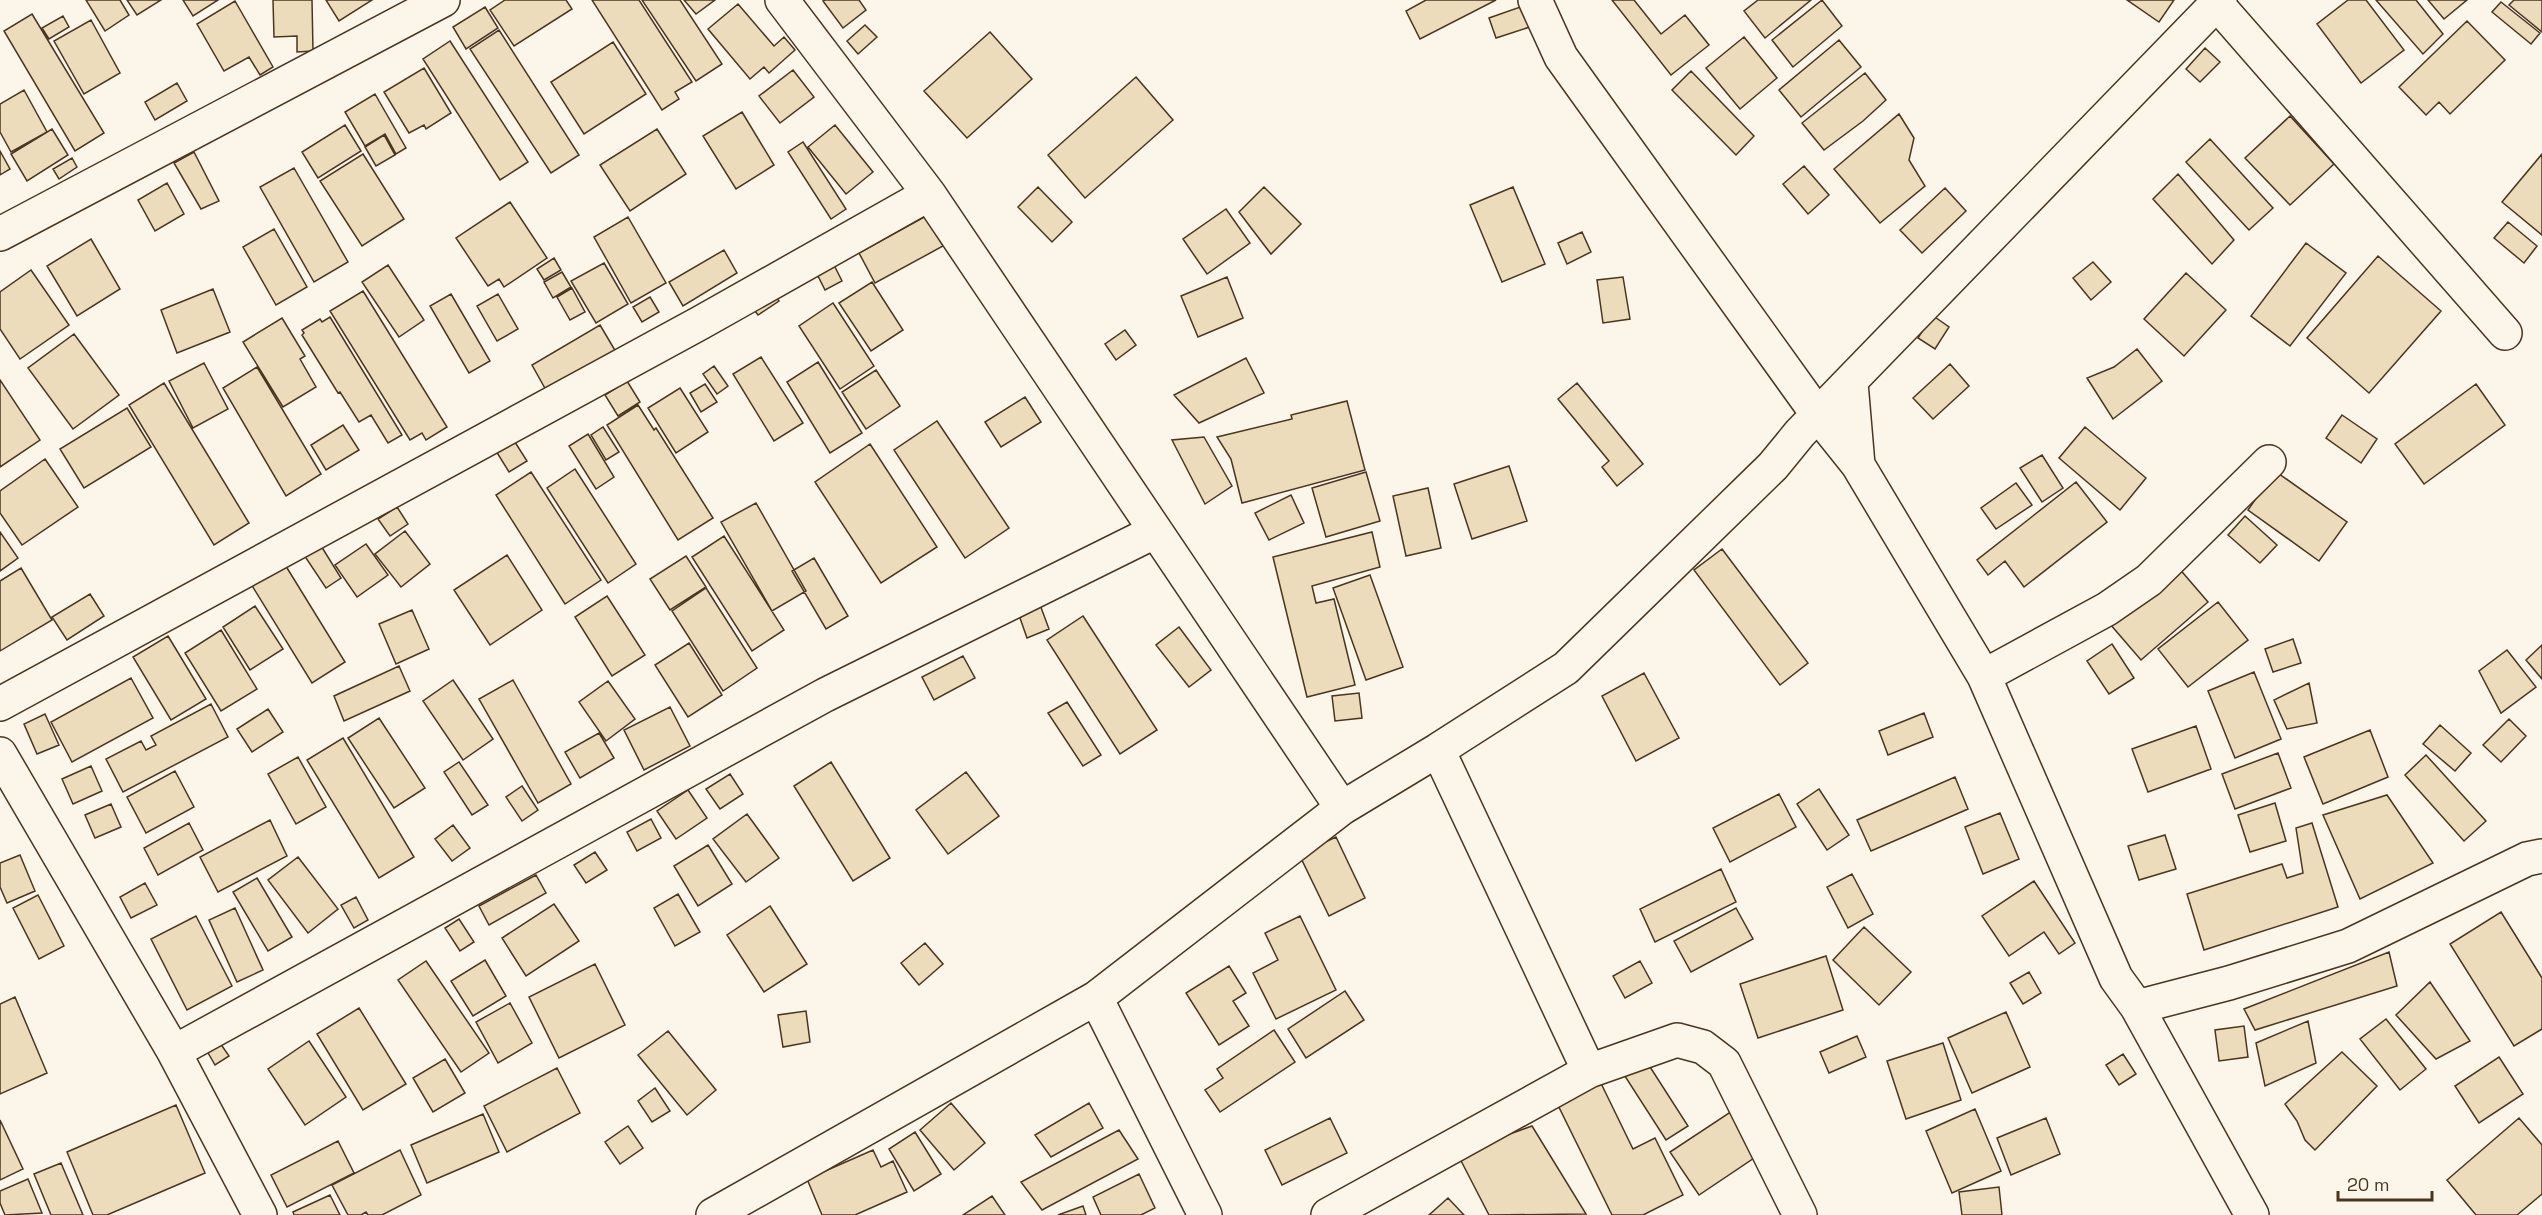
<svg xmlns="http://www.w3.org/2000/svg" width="2542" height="1215" viewBox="0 0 2542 1215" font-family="'Space Grotesk',sans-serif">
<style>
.building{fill:#ecdcbc;stroke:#4a3520;stroke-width:1.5}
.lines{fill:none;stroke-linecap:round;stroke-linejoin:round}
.minor-casing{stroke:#4a3520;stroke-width:36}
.minor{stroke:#fbf6e9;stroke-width:33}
</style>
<rect width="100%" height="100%" fill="#fbf6e9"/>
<path class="building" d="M86,0H120L129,15L105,31Z
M127,0H161L137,15Z
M183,0H218L193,16Z
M273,0H312L313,51L297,52V36L274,37Z
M326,0H372L339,21Z
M505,0H566L572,9L514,46L490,10Z
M592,0H639L692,82L675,92L679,99L662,110Z
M642,0H680L722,64L696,81Z
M684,0H715L696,14Z
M825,0H859L866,10L843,28L823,1Z
M1426,0H1496L1420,39L1406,11Z
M1612,0H1634L1661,34L1685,15L1709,45L1671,75Z
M1758,0H1811L1765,38L1744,11Z
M1822,0L1842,26L1793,67L1772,40Z
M2127,0H2174L2159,22Z
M2348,0H2366L2404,50L2361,83L2317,24Z
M2376,0H2416L2443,34L2423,54Z
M2428,0H2467L2444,19Z
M2514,0H2542V32L2509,5Z
M235,1L273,67L260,75L249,57L224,71L197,24Z
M2501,2L2540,33L2531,44L2492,12Z
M738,4L774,46L784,37L795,50L769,73L764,67L750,79L708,29Z
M1529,4L1536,25L1496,38L1489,18Z
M485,7L498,28L466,49L453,27Z
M32,14L104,133L75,151L4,31Z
M63,16L69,27L49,39L42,28Z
M91,20L120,73L84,94L54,41Z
M2467,21L2505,60L2450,114L2439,102L2426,115L2399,87Z
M865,25L877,37L858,54L847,41Z
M499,30L579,155L551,173L470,49Z
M990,32L1032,79L967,138L924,91Z
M1744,37L1777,78L1740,109L1706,68Z
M1839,40L1861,67L1801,117L1779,90Z
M450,41L528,162L500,180L423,59Z
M613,42L646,94L584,134L551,82Z
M2205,48L2220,62L2200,82L2186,69Z
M424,68L451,113L426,129L424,125L409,133L384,92Z
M793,70L814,97L780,123L759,96Z
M1691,71L1754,136L1736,155L1672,90Z
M1865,73L1886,100L1863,121L1824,150L1802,123Z
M1136,77L1173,120L1085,198L1048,155Z
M177,83L187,101L155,120L145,102Z
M24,90L47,132L11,152L0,132V104Z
M375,94L406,148L396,154L385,134L365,146L345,112Z
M742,112L774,165L736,189L703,136Z
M1899,114L1914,138L1909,160L1925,186L1880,223L1834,169Z
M2290,116L2334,164L2290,205L2245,158Z
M345,125L361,151L318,178L302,152Z
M835,125L873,172L846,194L808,147Z
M52,129L68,155L27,181L11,154Z
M657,129L686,174L630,211L600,165Z
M384,135L395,155L376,166L365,147Z
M2210,139L2273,208L2249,230L2186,162Z
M803,142L846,209L831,219L788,152Z
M0,151L10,169L0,175Z
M194,152L219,201L201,209L174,163Z
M363,154L404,219L362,246L320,181Z
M2542,154V235L2502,202Z
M72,158L77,167L59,179L53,169Z
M1804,166L1829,195L1808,214L1783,184Z
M294,168L348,262L314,282L260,187Z
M2178,174L2234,240L2212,264L2153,199Z
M167,183L184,214L155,231L138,200Z
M1038,187L1072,222L1052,242L1018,207Z
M1264,187L1301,224L1271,254L1239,212Z
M1513,187L1545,264L1502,282L1470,205Z
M1945,188L1966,211L1922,253L1900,230Z
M510,202L547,258L504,287L499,279L488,286L456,238Z
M1226,209L1250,243L1207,274L1183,239Z
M926,216L943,246L875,283L859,253Z
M628,217L666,283L631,303L594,237Z
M2508,222L2537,246L2524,263L2494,238Z
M274,229L307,287L276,305L243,247Z
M1582,232L1591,252L1567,264L1558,243Z
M91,239L120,289L77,316L47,266Z
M2306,243L2346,273L2290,346L2251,316Z
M724,250L737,273L683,306L669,282Z
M2378,256L2441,311L2369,393L2307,338Z
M554,258L561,270L544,280L537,269Z
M2093,262L2111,282L2091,300L2073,278Z
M604,263L628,304L596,323L571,281Z
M388,265L424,320L399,337L362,282Z
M834,265L842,281L825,290L817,274Z
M31,270L69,325L20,359L0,329V292Z
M562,272L571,287L553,298L544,282Z
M2186,273L2226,310L2184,356L2144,319Z
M1227,277L1243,318L1198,337L1181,296Z
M1623,277L1630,319L1603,323L1597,280Z
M872,282L903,330L871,351L839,303Z
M572,288L585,312L570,320L557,297Z
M213,289L230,332L177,353L161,310Z
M363,291L447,427L426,440L422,433L410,440L330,311Z
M774,293L779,301L758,315L752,307Z
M451,294L490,361L469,373L430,306Z
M498,294L518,329L497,341L477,306Z
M650,297L659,312L642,322L633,307Z
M833,303L874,366L840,389L799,326Z
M1932,315L1949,327L1935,349L1918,338Z
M330,317L402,435L388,443L371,415L359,422L340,392L338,393L302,335L304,333L302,330L320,319L322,322Z
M282,318L305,356L300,359L316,387L283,407L243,342Z
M600,325L616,352L546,390L532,365Z
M1125,330L1136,345L1116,360L1105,344Z
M74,334L119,395L73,429L28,368Z
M2137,349L2162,381L2113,419L2087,378L2114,367Z
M761,357L803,423L774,441L733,374Z
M1246,358L1264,393L1199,423L1174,395Z
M818,362L862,433L830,453L787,382Z
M204,363L228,409L193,428L169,381Z
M1950,364L1969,386L1933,419L1913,398Z
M714,366L728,386L717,394L703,374Z
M257,367L321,474L286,496L223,388Z
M876,370L900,406L866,429L842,392Z
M0,380L40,440L0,467Z
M627,381L640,402L618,416L605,395Z
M164,383L249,523L214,545L129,405Z
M1577,383L1643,464L1617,486L1602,467L1609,461L1558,399Z
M705,384L717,402L701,412L690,393Z
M2476,384L2505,425L2424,484L2395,444Z
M680,388L708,432L676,453L648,408Z
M1025,397L1041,422L1001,447L985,422Z
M1347,401L1365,470L1242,503L1231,459L1217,437L1292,419L1291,415Z
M638,405L654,430L656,428L713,518L678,540L607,425Z
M127,408L151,447L84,488L60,449Z
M2342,415L2377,439L2361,463L2326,438Z
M937,421L1009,528L965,558L894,450Z
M343,425L359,450L326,470L311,445Z
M603,427L619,452L606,460L591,435Z
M2085,427L2146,478L2120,510L2059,458Z
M588,434L614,477L596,489L569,446Z
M1204,437L1232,486L1205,504L1172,440Z
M513,439L527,461L509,472L496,451Z
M870,444L937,547L881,583L815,482Z
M2042,455L2063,488L2042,502L2020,468Z
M45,459L78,507L22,545L0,513V491Z
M1509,466L1527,521L1472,539L1454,484Z
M575,469L636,564L608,583L547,488Z
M2275,471L2347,522L2319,561L2248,510Z
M531,472L601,580L565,604L496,495Z
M1366,472L1380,521L1326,537L1312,488Z
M2076,482L2107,522L2024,587L2005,561L1988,575L1977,560Z
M2016,483L2032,505L1996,529L1981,508Z
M1428,488L1441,548L1406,556L1393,496Z
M1291,495L1304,523L1269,540L1255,513Z
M756,503L806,591L772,611L721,522Z
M397,507L408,524L390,536L378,519Z
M2245,516L2277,545L2260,563L2228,535Z
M405,531L430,564L401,587L375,554Z
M0,532L18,558L0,571Z
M1372,532L1380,567L1312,586L1316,603L1334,599L1355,685L1307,697L1273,557Z
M724,536L784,630L752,651L692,557Z
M318,541L341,578L326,588L302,552Z
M366,544L388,575L357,597L335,565Z
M1722,549L1808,663L1780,685L1694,570Z
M507,555L542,610L490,645L454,590Z
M686,556L706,587L670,610L650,579Z
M814,558L848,616L826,629L792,571Z
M284,563L345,662L312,683L251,584Z
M2177,566L2208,602L2141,660L2110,624Z
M21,568L52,620L0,651V581Z
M1370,575L1403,667L1366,680L1333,588Z
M706,588L757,668L723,691L672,611Z
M90,594L104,616L67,640L52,617Z
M607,596L645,655L612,676L575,617Z
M1039,602L1049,629L1027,638L1020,618Z
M2218,602L2248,640L2188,687L2158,649Z
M255,606L283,649L250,670L223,627Z
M412,610L429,649L396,664L379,624Z
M1083,616L1157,730L1120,754L1047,640Z
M1179,627L1211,670L1189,687L1156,645Z
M221,630L257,689L221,711L185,653Z
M168,636L206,699L171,720L133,657Z
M2293,639L2301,663L2273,672L2265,649Z
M689,643L722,695L688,717L655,665Z
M2112,644L2134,678L2109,694L2087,661Z
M2542,645V679L2526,660Z
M2507,650L2536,687L2501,713L2479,671Z
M963,656L975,678L934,700L922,677Z
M399,666L410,691L344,721L334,696Z
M2254,672L2281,739L2235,758L2208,691Z
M1644,673L1679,738L1636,761L1602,696Z
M131,678L153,718L72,762L51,722Z
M453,680L493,739L463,760L423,701Z
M513,680L571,784L538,803L479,699Z
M608,681L635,719L606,741L579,702Z
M2309,683L2317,723L2287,729L2274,700Z
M1359,693L1362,718L1335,721L1332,696Z
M1067,702L1101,755L1083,766L1048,713Z
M211,704L228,737L123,792L106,759L141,741L146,750L156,745L151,736Z
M670,707L690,746L644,770L624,730Z
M268,709L283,732L252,752L237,729Z
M1924,713L1933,737L1888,755L1879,731Z
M45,714L59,745L37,754L24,724Z
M379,718L425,788L394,808L348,738Z
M2509,719L2526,736L2501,762L2483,745Z
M2440,725L2471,753L2455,771L2423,744Z
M2196,726L2211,769L2148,792L2132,749Z
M2370,730L2388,777L2323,804L2304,757Z
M599,733L614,758L580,778L565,752Z
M343,738L414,857L379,878L307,760Z
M2278,753L2291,788L2235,809L2222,774Z
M2426,755L2486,821L2464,841L2405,775Z
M298,757L326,807L296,824L268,774Z
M459,762L488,805L472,815L444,772Z
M831,762L890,858L853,881L794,786Z
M91,766L102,791L73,804L62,779Z
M175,771L194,807L146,833L127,797Z
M966,772L999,816L948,854L916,810Z
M730,774L743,794L720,809L706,789Z
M1955,777L1968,809L1871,851L1857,820Z
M522,786L538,810L522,821L506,797Z
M1819,789L1849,835L1827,850L1797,804Z
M688,790L707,818L676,839L657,811Z
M1779,794L1796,827L1730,862L1713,828Z
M2387,795L2433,863L2360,899L2323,815Z
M2275,803L2286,841L2250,852L2238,815Z
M111,804L121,827L95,838L85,815Z
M2000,813L2019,859L1983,874L1965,827Z
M747,814L779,858L746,882L713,839Z
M651,819L661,838L637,851L627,832Z
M270,820L287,856L218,892L200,857Z
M189,823L203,850L158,875L144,848Z
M2312,823L2338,907L2204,950L2187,894L2282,864L2287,878L2303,873L2296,828Z
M453,825L470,848L452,861L435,839Z
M2165,835L2176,869L2139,880L2128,846Z
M1336,837L1365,898L1329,916L1299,854Z
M708,845L732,884L698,906L674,866Z
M595,852L607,870L586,883L574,865Z
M20,855L35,891L7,903L0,887V863Z
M298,857L338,909L308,933L268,880Z
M1721,869L1736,902L1655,942L1640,909Z
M1852,874L1873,914L1848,928L1827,887Z
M536,875L546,893L489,925L479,906Z
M257,878L292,937L268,951L233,892Z
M2034,881L2075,943L2059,954L2044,932L2009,956L1982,916Z
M145,883L157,905L131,918L120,897Z
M678,894L700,932L675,946L654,908Z
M38,895L64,946L39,959L13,908Z
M356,897L368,920L354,928L341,905Z
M554,904L579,941L526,976L502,938Z
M770,906L807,964L764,992L727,935Z
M235,908L263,970L237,982L209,920Z
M1736,908L1753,939L1691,972L1674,941Z
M2501,912L2542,978V1029L2514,1046L2450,944Z
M196,916L232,986L187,1010L151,939Z
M1300,916L1336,990L1276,1019L1253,973L1278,960L1265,933Z
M459,919L474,942L460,951L445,928Z
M1864,927L1911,972L1879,1005L1833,960Z
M925,943L943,964L919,985L901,963Z
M2389,952L2397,986L2255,1030L2244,1009Z
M1826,956L1843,1010L1758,1038L1740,984Z
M485,960L506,996L473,1016L451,981Z
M426,961L489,1053L461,1072L398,980Z
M1640,961L1652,983L1625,998L1613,976Z
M595,964L625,1025L559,1058L529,997Z
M1229,966L1246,993L1233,1001L1249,1026L1219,1045L1186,993Z
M2029,972L2041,993L2023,1004L2010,983Z
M2430,982L2470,1041L2436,1059L2396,1015Z
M1345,991L1364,1020L1306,1058L1288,1029Z
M15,997L47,1073L0,1094V1004Z
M510,1003L532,1043L498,1063L476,1022Z
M359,1008L406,1084L363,1110L317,1034Z
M806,1011L810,1042L783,1047L778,1015Z
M2006,1012L2030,1067L1972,1093L1948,1038Z
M2386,1019L2426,1069L2400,1090L2360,1039Z
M2308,1021L2316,1063L2265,1086L2256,1043Z
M2244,1026L2248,1057L2219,1061L2215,1030Z
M1274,1030L1295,1062L1220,1112L1205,1090L1223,1078L1217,1069Z
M668,1031L716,1090L687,1115L638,1055Z
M1857,1036L1866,1057L1829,1073L1820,1052Z
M309,1041L346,1097L305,1125L268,1069Z
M220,1043L229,1056L215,1065L207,1051Z
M1943,1043L1961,1100L1906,1119L1887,1061Z
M2342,1052L2377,1086L2315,1150L2305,1140L2297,1121L2285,1104Z
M2123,1054L2136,1074L2119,1085L2106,1065Z
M1643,1056L1688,1126L1666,1140L1621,1070Z
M2499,1057L2523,1094L2479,1123L2455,1086Z
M445,1059L465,1093L433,1112L413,1078Z
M557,1068L580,1113L507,1152L484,1106Z
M1595,1071L1633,1149L1655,1138L1683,1195L1643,1215H1612L1552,1093Z
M655,1088L670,1111L652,1122L638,1101Z
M951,1103L985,1143L954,1170L920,1130Z
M1089,1103L1103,1128L1051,1157L1035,1135Z
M176,1105L205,1173L107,1215H93L67,1152Z
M1975,1109L2001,1171L1952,1193L1926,1131Z
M1732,1111L1760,1154L1699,1195L1670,1152Z
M483,1114L499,1152L427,1183L411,1145Z
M1330,1118L1347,1153L1282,1185L1265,1150Z
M2046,1118L2060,1154L2011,1175L1997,1138Z
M2519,1118L2542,1145V1194L2517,1215H2476L2447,1180Z
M0,1120L23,1169L0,1180Z
M628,1126L643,1148L620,1164L605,1142Z
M1532,1126L1586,1214L1489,1215L1457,1153Z
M1119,1130L1138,1159L1042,1210L1021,1182Z
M915,1132L941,1174L914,1191L889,1149Z
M338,1141L354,1173L287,1207L271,1175Z
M400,1150L421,1195L382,1215H368L366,1212L361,1215H348L332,1185Z
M873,1150L881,1167L893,1161L907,1192L855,1215H822L807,1179Z
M61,1163L83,1215H51L34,1174Z
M1139,1174L1155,1208L1141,1215H1101L1093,1197Z
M28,1179L42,1213L5,1215L0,1203V1191Z
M1999,1187L2002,1215H1962L1959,1192Z
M330,1195L340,1215H294L293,1212Z
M992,1196L1005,1215H963Z
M1448,1198L1464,1215H1429Z
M1083,1206L1086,1215H1058Z"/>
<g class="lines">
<g class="minor-casing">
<path id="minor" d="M782,0L929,194L1342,808
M1535,0L1561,57L1818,415L1858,465L1984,676L2116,978L2137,1007L2252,1215
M2217,4L2505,333
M0,234L443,0
M1851,383L1858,465
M1984,676L2107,609L2149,580L2269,462
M0,704L700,323L929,194
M1438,750L1589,1071
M0,754L174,1052L260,1215
M1096,998L1205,1215
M2137,1007L2229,983L2348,946L2527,859L2542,856
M174,1052L825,695L1154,532
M713,1215L1096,998L1342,808L1438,750L1566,668L1773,466L1800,433L2220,0
M1328,1215L1589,1071L1677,1040L1703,1047L1724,1063L1800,1215"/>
</g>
<use href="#minor" class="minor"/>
</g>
<path d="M2338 1191v9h94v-9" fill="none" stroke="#4a3520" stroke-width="3"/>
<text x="2347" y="1191" font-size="18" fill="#4a3520" stroke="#fbf6e9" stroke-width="4.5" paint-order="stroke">20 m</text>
</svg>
